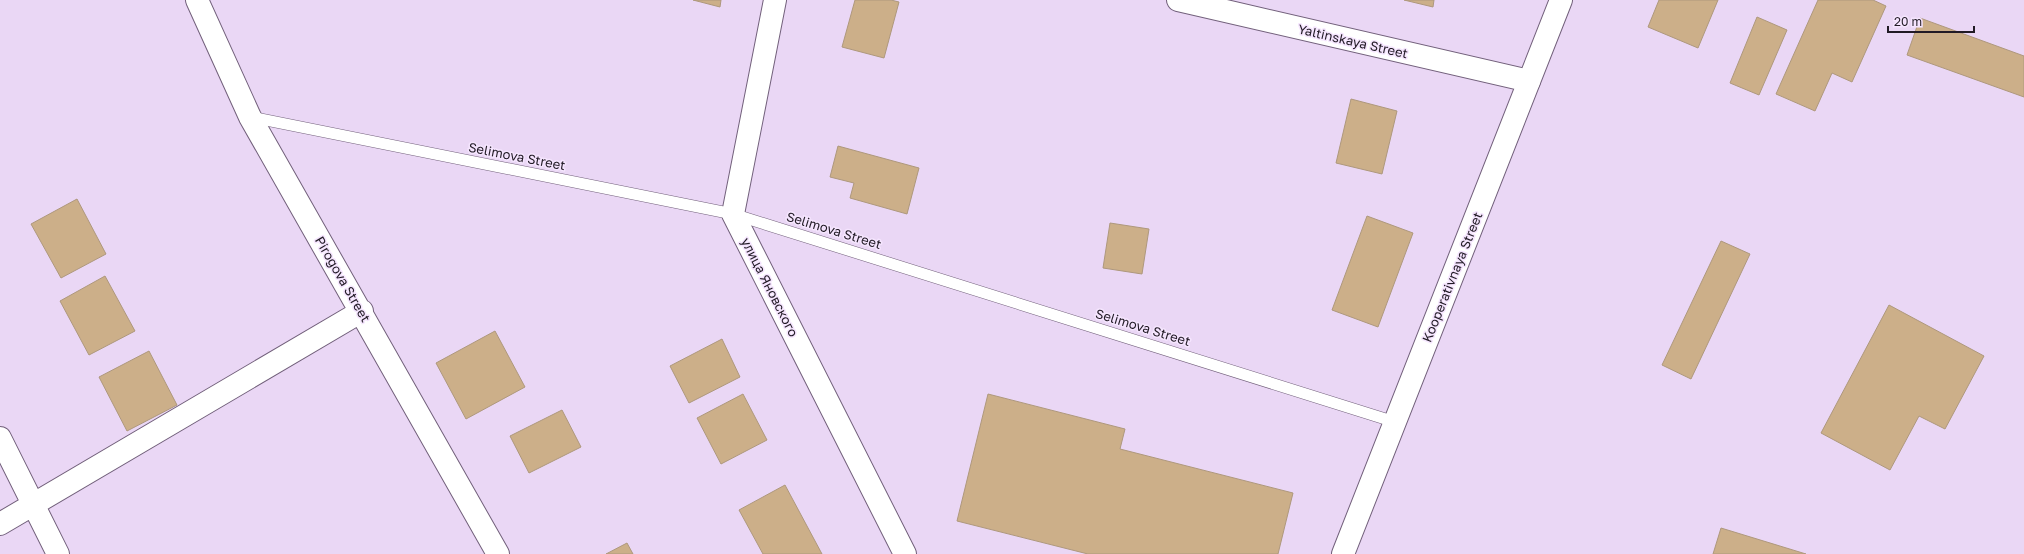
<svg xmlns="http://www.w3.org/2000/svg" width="2024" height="554" viewBox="0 0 2024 554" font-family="'Golos Text',sans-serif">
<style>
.building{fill:#ccaf89;stroke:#ae987d}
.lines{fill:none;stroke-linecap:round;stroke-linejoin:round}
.service-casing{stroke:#72607b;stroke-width:12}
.minor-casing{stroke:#72607b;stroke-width:24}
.tertiary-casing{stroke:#72607b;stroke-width:24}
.service{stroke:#fff;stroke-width:11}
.minor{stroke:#fff;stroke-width:22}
.tertiary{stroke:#fff;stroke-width:22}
.labels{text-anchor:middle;stroke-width:3;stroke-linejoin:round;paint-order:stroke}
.street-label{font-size:13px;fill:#211a25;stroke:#f5e5fe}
</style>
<rect width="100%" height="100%" fill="#ead7f5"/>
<path class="building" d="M693,0H721L720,7Z
M855,0H891L899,2L884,58L842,47Z
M1404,0H1434L1433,7Z
M1659,0H1718L1698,48L1648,27Z
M1818,0H1873L1886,6L1852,82L1832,73L1815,111L1776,94Z
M1757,17L1787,30L1759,95L1730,83Z
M1920,18L2024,56V97L1907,55Z
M1351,99L1397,111L1382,174L1336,163Z
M838,146L919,168L907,214L850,198L854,183L830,177Z
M77,199L106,254L61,278L31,224Z
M1367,216L1413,233L1378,327L1332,310Z
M1110,223L1149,229L1142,274L1103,268Z
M1721,241L1750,254L1691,379L1662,365Z
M105,276L135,331L89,355L60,301Z
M1889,305L1984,356L1945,429L1919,416L1890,470L1821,433Z
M495,331L525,387L466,419L436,363Z
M722,339L740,377L689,403L670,366Z
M149,351L177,405L127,431L99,377Z
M743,394L767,440L721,464L697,418Z
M988,394L1125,429L1120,449L1293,493L1278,554H1088L957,521Z
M562,410L581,447L529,473L510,436Z
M785,485L822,554H763L739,510Z
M1721,528L1806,554H1713Z
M627,543L633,554H606Z"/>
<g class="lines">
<g class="service-casing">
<path id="service" d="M251,117L733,214L1395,422"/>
</g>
<g class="minor-casing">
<path id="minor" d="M197,0L250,117L498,554
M775,0L733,214L905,554
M1178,0L1529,81
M0,438L58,554
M0,524L362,311"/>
</g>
<g class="tertiary-casing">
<path id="tertiary" d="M1343,554L1561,0"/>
</g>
<use href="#service" class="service"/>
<use href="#minor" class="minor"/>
<use href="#tertiary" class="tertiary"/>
</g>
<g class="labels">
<g class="street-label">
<text transform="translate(1353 41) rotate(13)" y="5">Yaltinskaya Street</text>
<text transform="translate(517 156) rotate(11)" y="5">Selimova Street</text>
<text transform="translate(834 230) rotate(17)" y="5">Selimova Street</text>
<text transform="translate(1452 277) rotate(-68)" y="5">Kooperativnaya Street</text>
<text transform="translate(343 279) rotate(60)" y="5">Pirogova Street</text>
<text transform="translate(770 287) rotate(63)" y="5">улица Яновского</text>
<text transform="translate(1143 327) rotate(17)" y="5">Selimova Street</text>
</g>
</g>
<path d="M1888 26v6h86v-6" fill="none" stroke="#211a25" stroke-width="2"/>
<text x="1894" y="26" font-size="12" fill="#211a25" stroke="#f5e5fe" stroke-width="3" paint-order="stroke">20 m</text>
</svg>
